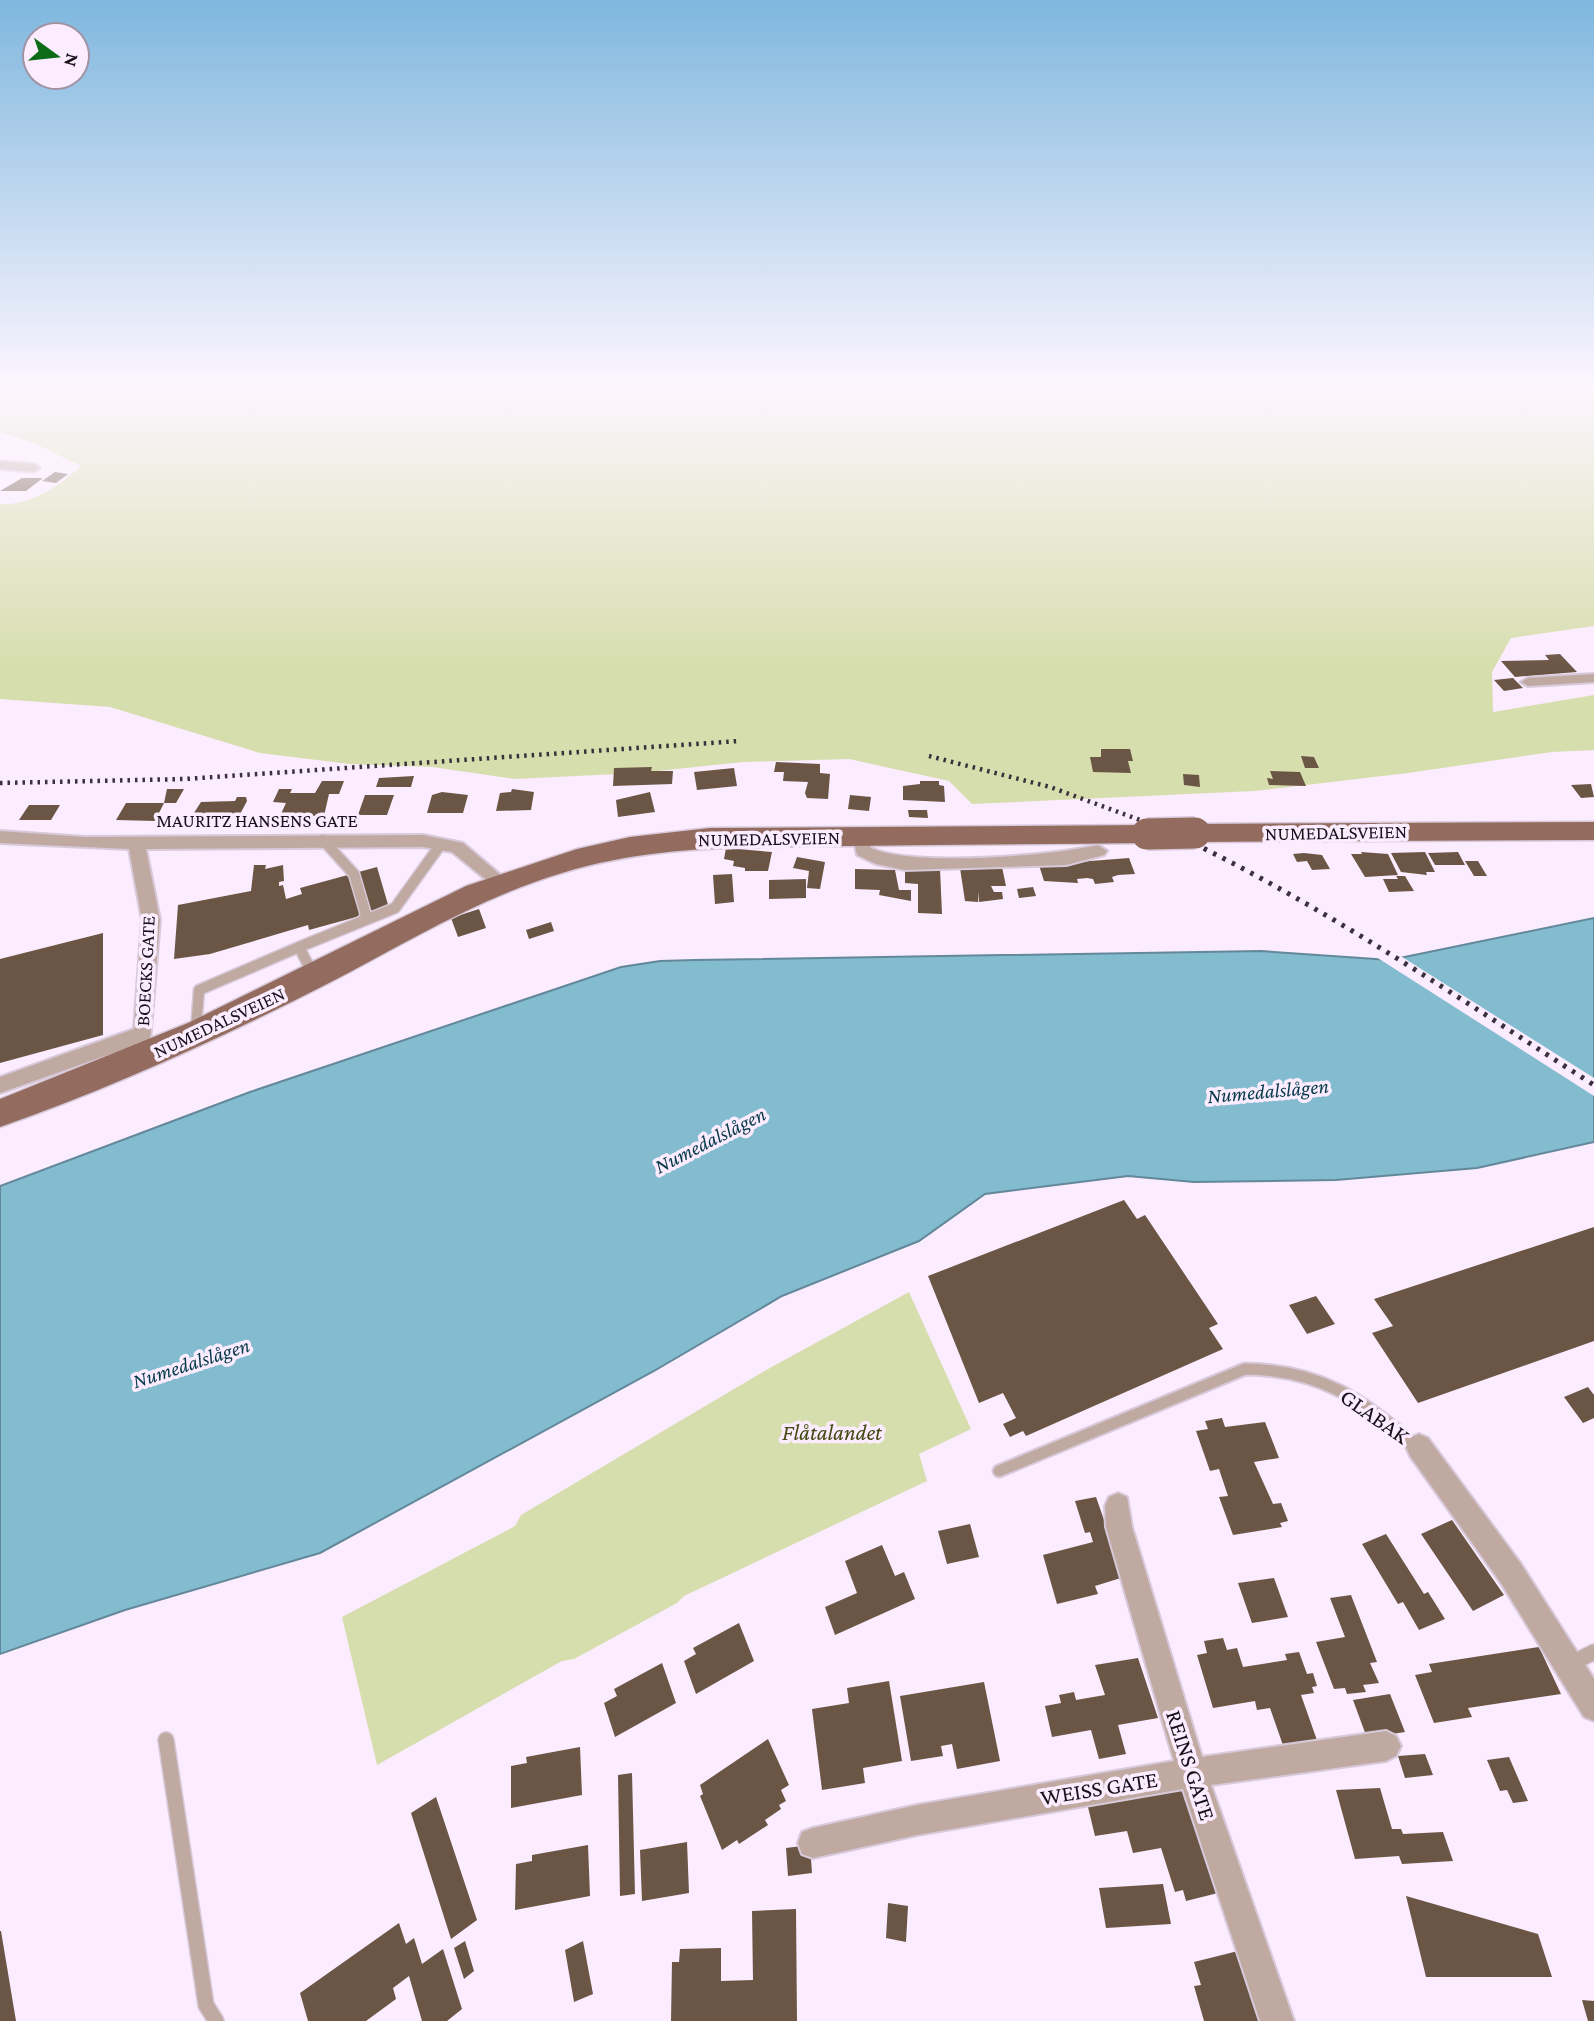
<svg xmlns="http://www.w3.org/2000/svg" width="1594" height="2021" viewBox="0 0 1594 2021" font-family="'Crimson Pro',serif">
<style>
.green{fill:#d7deae}
.water{fill:#83bbcf;stroke:#638899;stroke-width:2}
.pier{fill:#fbecff}
.building{fill:#6b5545}
.lines{fill:none;stroke-linecap:round;stroke-linejoin:round}
.service-far2-casing{stroke:#d7c9da;stroke-width:13}
.service-far1-casing{stroke:#d7c9da;stroke-width:15}
.service-casing{stroke:#d7c9da;stroke-width:18}
.minor-casing{stroke:#d7c9da;stroke-width:4}
.primary-casing{stroke:#d7c9da;stroke-width:3}
.service-far2{stroke:#c0a9a1;stroke-width:10}
.service-far1{stroke:#c0a9a1;stroke-width:11}
.service{stroke:#c0a9a1;stroke-width:15}
.minor{fill:#c0a9a1;fill-rule:evenodd}
.primary{fill:#946c5f;fill-rule:evenodd}
.rail-far1{stroke:#39313b;stroke-width:4.5;stroke-dasharray:2.5 5;stroke-linecap:butt}
.rail{stroke:#39313b;stroke-width:5;stroke-dasharray:3.5 7;stroke-linecap:butt}
.primary-bridge-casing{stroke:#d7c9da;stroke-width:34;stroke-linecap:butt}
.primary-bridge{stroke:#946c5f;stroke-width:31}
.labels{text-anchor:middle;stroke-width:7;stroke-linejoin:round;paint-order:stroke}
.street-label{font-size:19px;fill:#18111a;stroke:#fbecff}
.water-label{font-size:21px;font-style:italic;fill:#063a49;stroke:#fbecff}
.near-street-label{font-size:23px;fill:#18111a;stroke:#fbecff}
.near-park-label{font-size:23px;font-style:italic;fill:#434811;stroke:#fbecff}
</style>
<rect width="100%" height="100%" fill="#fbecff"/>
<path class="green" d="M0,384H1594V626L1511,638L1492,672L1493,712L1594,695V750L1552,752L1408,773L1254,791L972,804L949,781L849,759L743,762L638,773L515,779L432,767L349,764L260,753L110,707L0,699V504C31,506 59,486 81,466L40,446L0,432Z
M909,1292L971,1429L919,1454L927,1481L684,1596L677,1603L574,1659L562,1661L377,1765L342,1617L515,1526L521,1515L768,1369Z"/>
<path class="water" d="M1594,918V1142L1477,1168L1336,1180L1194,1182L1128,1176L985,1194L919,1241L782,1296L654,1371L320,1553L125,1610L0,1654V1186L250,1092L621,967L660,961L695,960L1261,951L1390,960Z"/>
<path class="pier" d="M1373,955H1399L1594,1078V1096Z"/>
<path class="building" d="M55,472L68,474L56,483L42,481Z
M22,478H43L26,491H0Z
M1560,654L1577,672L1515,677L1501,661L1549,660L1545,655Z
M1513,678L1523,688L1504,691L1494,680Z
M1101,749H1130L1133,761H1128L1131,773L1093,772L1090,757H1101Z
M1301,756L1314,757L1319,768H1305Z
M776,762L820,764V773L830,774L828,799L807,798L805,793L808,782L783,781L784,772H774Z
M652,767L651,771H673L672,784L613,786L614,768Z
M734,768L737,786L697,790L694,772Z
M1270,771L1300,772L1306,786L1269,785L1267,778L1273,779Z
M1183,774L1199,775L1200,787L1184,785Z
M414,776L411,787H376L379,778Z
M322,781H344L339,794H329L324,816H280L286,803L273,802L279,789H292L290,793H315Z
M920,781H939V785L944,786L945,802L903,800V786L920,784Z
M1591,784L1594,797L1581,798L1571,785Z
M167,789H184L176,803H164Z
M512,789L534,792L531,810L496,811L500,793L511,792Z
M442,792L468,795L463,813H427L432,795Z
M650,792L655,812L618,817L616,800Z
M365,795H394L387,815H358Z
M850,795L871,797L869,811L848,809Z
M237,797H246L247,801L238,818H219L217,823L188,822L201,802L235,801Z
M126,803H164L155,821L116,820Z
M29,805H60L51,820H19Z
M908,810H927L928,818L909,817Z
M726,848L772,852L768,871H745V868L733,866L734,861L724,859Z
M1361,852L1388,854L1398,875L1365,877L1351,854H1362Z
M1425,852L1435,872H1426L1427,875L1401,872L1391,853Z
M1458,852L1465,865H1435L1428,853Z
M1304,853L1322,855L1330,869L1312,870L1307,861L1297,862L1293,854Z
M797,857L825,862L820,889L807,888L809,871L793,868Z
M1129,858L1135,874L1118,875L1112,877L1114,882L1095,884L1093,879L1087,878L1077,879L1078,883L1044,881L1039,865Z
M1465,861H1478L1487,876H1474Z
M254,865H266L265,869L283,865L284,881L279,882V886L283,885L286,899L302,894L300,888L377,867L389,908L309,930L308,925L210,954L174,959L178,905L251,891Z
M1002,867L1006,886H991L994,892H1002L1003,899L979,902L978,891V902L965,901L960,868Z
M917,868L940,869L942,914L918,913V884L905,883V870Z
M855,869L895,870L899,890H911V901L879,895L880,890L855,889Z
M732,874L734,902L715,904L713,875Z
M1396,876H1405L1414,891L1389,892L1383,879H1398Z
M806,879V898L769,899V880Z
M1033,887L1036,896L1019,898L1017,889Z
M479,909L486,928L458,937L451,918Z
M551,922L554,931L529,939L526,930Z
M103,933V1035L0,1063V959Z
M1124,1200L1137,1219L1145,1215L1218,1324L1209,1328L1223,1349L1026,1436L1023,1431L1010,1437L1003,1424L1016,1418L1003,1393L979,1403L928,1276Z
M1594,1227V1341L1418,1403L1372,1333L1393,1326L1374,1299Z
M1316,1296L1335,1324L1307,1334L1289,1305Z
M1588,1387L1594,1395V1418L1583,1423L1564,1397Z
M1222,1418L1225,1427L1265,1422L1279,1458L1254,1462L1273,1504L1281,1503L1288,1521L1280,1523L1282,1527L1233,1535L1219,1497L1228,1496L1219,1469L1210,1471L1196,1431L1208,1429L1205,1421Z
M1096,1497L1124,1577L1095,1586L1098,1594L1057,1604L1043,1555L1093,1542L1090,1532L1085,1533L1075,1501Z
M1452,1520L1504,1595L1473,1611L1421,1534Z
M970,1524L979,1557L947,1564L938,1531Z
M1386,1534L1424,1594L1428,1592L1445,1619L1419,1630L1403,1602L1398,1604L1362,1544Z
M882,1545L895,1576L904,1572L915,1599L835,1635L825,1607L857,1593L845,1561Z
M1274,1578L1288,1617L1252,1623L1238,1583Z
M1351,1595L1377,1662L1370,1663L1379,1683L1363,1685L1366,1692L1347,1694L1345,1688L1334,1689L1316,1642L1345,1637L1330,1598Z
M739,1623L754,1661L696,1694L684,1661L696,1654L693,1648Z
M1223,1638L1227,1650L1237,1648L1243,1667L1287,1660L1285,1654L1299,1652L1307,1674L1313,1673L1317,1686L1312,1687L1314,1693L1301,1695L1319,1746L1285,1751L1270,1708L1257,1710L1255,1701L1213,1708L1197,1655L1207,1653L1204,1641Z
M1539,1647L1561,1694L1468,1708L1472,1717L1434,1723L1415,1675L1432,1672L1429,1664Z
M1138,1658L1158,1718L1118,1725L1126,1754L1099,1759L1091,1730L1052,1737L1045,1706L1061,1703L1059,1695L1074,1692L1076,1700L1105,1695L1095,1665Z
M662,1663L676,1703L615,1737L604,1703L617,1696L614,1689Z
M889,1681L902,1761L863,1768L865,1783L822,1790L812,1709L849,1703L847,1688Z
M984,1682L1000,1761L957,1769L952,1744L941,1746L943,1756L911,1761L900,1696Z
M1390,1694L1405,1732L1367,1738L1353,1700Z
M768,1739L789,1785L781,1790L786,1801L779,1805L781,1809L765,1820L768,1825L739,1844L737,1840L722,1850L700,1796L703,1794L700,1785Z
M580,1747L582,1795L511,1808V1766L527,1763L526,1757Z
M1425,1754L1433,1775L1405,1778L1398,1756Z
M1509,1757L1528,1801L1513,1803L1507,1790L1500,1791L1487,1760Z
M632,1773L635,1894L620,1896L618,1775Z
M1182,1785L1218,1893L1186,1901L1183,1890L1175,1892L1161,1848L1133,1853L1127,1831L1095,1836L1087,1803Z
M1380,1788L1392,1829H1401L1403,1834L1443,1832L1453,1861L1402,1864L1399,1856L1355,1859L1336,1790Z
M436,1797L477,1920L451,1939L411,1813Z
M687,1842L689,1893L642,1901L640,1850Z
M588,1845L590,1896L515,1910L516,1864L532,1861V1855Z
M810,1845L812,1873L788,1876L786,1848Z
M1163,1884L1171,1924L1106,1928L1099,1888Z
M1406,1896L1538,1934L1552,1977H1426Z
M888,1903L908,1906L906,1942L886,1938Z
M796,1909L797,2021H671L672,1962H679L680,1949L721,1948V1981L753,1980L752,1911Z
M399,1923L406,1944L414,1938L422,1964L443,1949L462,2009L447,2021H422L409,1976L393,1988L396,1999L366,2021H308L300,1993Z
M0,1931H1L16,2021H0Z
M465,1941L474,1971L464,1979L454,1948Z
M583,1941L593,1994L574,2002L565,1950Z
M1242,1950L1265,2021H1204L1194,1986L1201,1985L1194,1962Z
M1582,2000L1594,2001V2021H1588Z"/>
<g class="lines">
<g class="service-far2-casing">
<path id="service-far2" d="M323,840L354,874L366,915L363,920
M314,976L299,947L395,908L441,844
M196,1029L199,990L299,947"/>
</g>
<g class="service-far1-casing">
<path id="service-far1" d="M999,1471L1245,1369C1322,1370 1360,1399 1417,1446"/>
</g>
<g class="service-casing">
<path id="service" d="M1570,1664L1594,1652
M166,1740L206,2005L216,2021"/>
</g>
<g class="minor-casing">
<path id="minor" d="M0,461L34,464L40,468L34,472L0,469Z
M1594,674V682L1528,686L1521,682L1528,678Z
M0,831L84,837L423,835L463,843L510,883L507,887H495L452,852L423,847L146,849L160,920L150,1040L0,1093V1077L134,1029L142,920L129,849L0,843Z
M861,831L867,833L871,848C911,867 1053,856 1098,845L1107,851L1104,855L1066,865L905,870L876,864L857,855L853,837Z
M1419,1434L1428,1438L1521,1564L1584,1663L1594,1679V1721L1584,1717L1501,1583L1410,1456L1406,1447L1410,1438Z
M1118,1493L1127,1497L1132,1527L1202,1757L1386,1731L1396,1736L1401,1746L1396,1756L1386,1761L1211,1785L1294,2021H1260L1183,1789L917,1835L813,1858L802,1854L798,1843L802,1832L813,1828L917,1805L1174,1761L1106,1527L1105,1506L1109,1497Z"/>
</g>
<g class="primary-casing">
<path id="primary" d="M1594,822V840L1195,842L1185,840L1181,833L1185,826L1195,824Z
M1147,825L1157,827L1161,834L1157,841L1147,843C1048,844 949,845 850,846C753,847 656,844 562,873C478,898 404,944 327,984C221,1038 112,1088 0,1127V1099L188,1023L466,886L577,849L630,837L710,828Z"/>
</g>
<use href="#service-far2" class="service-far2"/>
<use href="#service-far1" class="service-far1"/>
<use href="#service" class="service"/>
<use href="#minor" class="minor"/>
<use href="#primary" class="primary"/>
<path class="rail-far1" d="M929,756L1050,787L1170,831
M0,783L185,779L739,741"/>
<path class="rail" d="M1166,830C1317,901 1454,995 1594,1085"/>
<g class="primary-bridge-casing">
<path id="primary-bridge" d="M1147,834L1195,833"/>
</g>
<use href="#primary-bridge" class="primary-bridge"/>
</g>
<linearGradient id="sky" x2="0" y2="1"><stop stop-color="#7fb7de"/><stop offset="0.58" stop-color="#fdf6ff"/><stop offset="1" stop-color="#fdf6ff" stop-opacity="0"/></linearGradient>
<rect width="1594" height="667" fill="url(#sky)"/>
<g class="labels">
<g class="street-label">
<text x="257" y="827">MAURITZ HANSENS GATE</text>
<text transform="translate(1336 832) rotate(-1)" y="7">NUMEDALSVEIEN</text>
<text transform="translate(769 838) rotate(-1)" y="7">NUMEDALSVEIEN</text>
<text transform="translate(145 971) rotate(-87)" y="7">BOECKS GATE</text>
<text transform="translate(219 1022) rotate(-25)" y="7">NUMEDALSVEIEN</text>
</g>
<g class="water-label">
<text transform="translate(1268 1091) rotate(-5)" y="7">Numedalslågen</text>
<text transform="translate(710 1140) rotate(-27)" y="7">Numedalslågen</text>
<text transform="translate(191 1363) rotate(-18)" y="7">Numedalslågen</text>
</g>
<g class="near-street-label">
<text transform="translate(1375 1416) rotate(35)" y="8">GLABAK</text>
<text transform="translate(1191 1765) rotate(72)" y="8">REINS GATE</text>
<text transform="translate(1099 1788) rotate(-9)" y="8">WEISS GATE</text>
</g>
<g class="near-park-label">
<text x="832" y="1440">Flåtalandet</text>
</g>
</g>
<g transform="translate(56 56) rotate(105)"><circle r="33" fill="#fbecff" stroke="#a094a3" stroke-width="2"/>
<path d="M0-5L12 26L0 18L-12 26Z" fill="#0c6b16"/>
<text y="-10" font-size="19" font-weight="bold" text-anchor="middle" fill="#18111a">N</text>
</g>
</svg>
